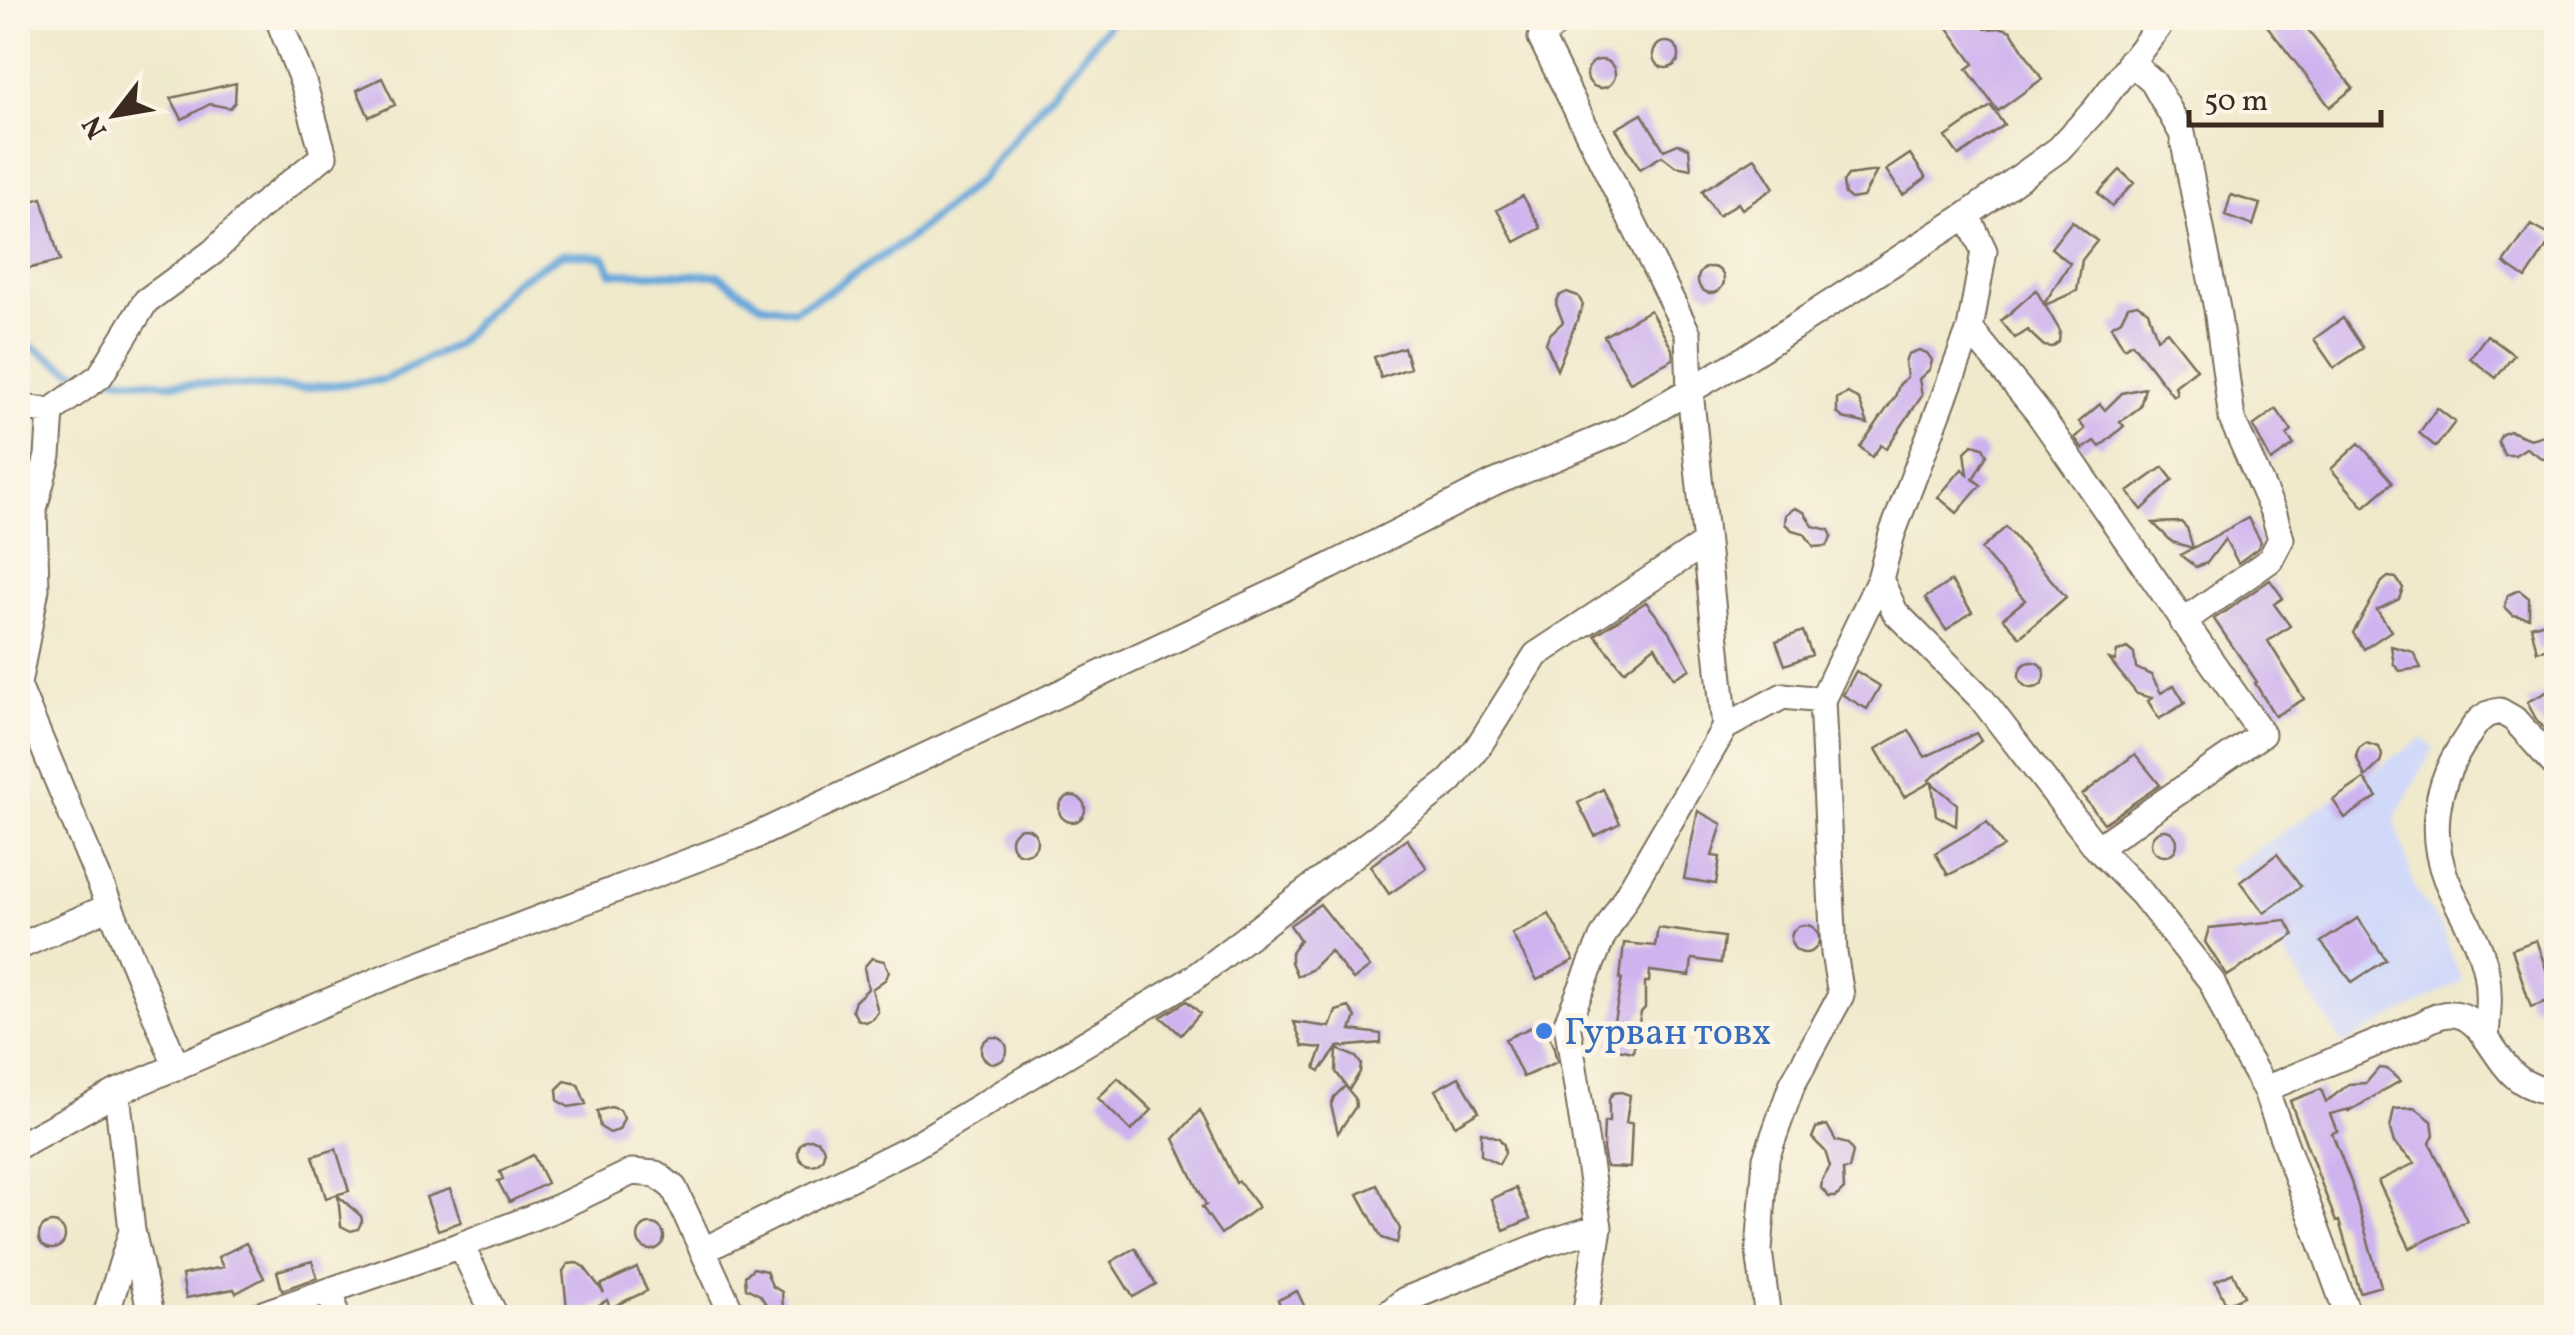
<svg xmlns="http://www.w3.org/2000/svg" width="2574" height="1335" viewBox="0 0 2574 1335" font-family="Vollkorn,serif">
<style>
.built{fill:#d1d9f9}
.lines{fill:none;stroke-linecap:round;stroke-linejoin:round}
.stream{stroke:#68a7da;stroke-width:8}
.building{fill:#ceb3ef}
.minor-casing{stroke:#7a6d5b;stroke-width:29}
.minor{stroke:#fff;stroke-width:25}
.shop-dot{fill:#3f7fe0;stroke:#fcf5e5;stroke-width:4}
.labels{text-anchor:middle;stroke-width:10;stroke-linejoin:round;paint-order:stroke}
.shop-label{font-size:38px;fill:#366cbe;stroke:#fcf5e5;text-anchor:start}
</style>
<rect width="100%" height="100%" fill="#fcf5e5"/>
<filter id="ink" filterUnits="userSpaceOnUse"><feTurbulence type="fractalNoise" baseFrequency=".01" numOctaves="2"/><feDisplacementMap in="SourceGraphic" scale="20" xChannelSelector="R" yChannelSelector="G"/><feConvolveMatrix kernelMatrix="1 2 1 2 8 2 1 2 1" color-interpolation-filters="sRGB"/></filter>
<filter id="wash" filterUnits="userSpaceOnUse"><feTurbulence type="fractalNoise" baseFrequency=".0048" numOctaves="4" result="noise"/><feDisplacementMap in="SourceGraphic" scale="40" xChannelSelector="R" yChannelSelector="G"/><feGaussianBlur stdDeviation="2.25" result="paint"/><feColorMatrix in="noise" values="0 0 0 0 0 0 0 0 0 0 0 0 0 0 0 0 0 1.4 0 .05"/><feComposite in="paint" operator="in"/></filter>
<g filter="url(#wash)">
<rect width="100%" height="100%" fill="#f0e9cc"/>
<path class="built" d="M2423,738L2434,748L2395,819L2415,889L2441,927L2462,981L2343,1044L2229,868Z"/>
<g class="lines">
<path class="stream" d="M18,341C44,349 62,372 89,375
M108,377L165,383L301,388L384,380L455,345L515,281L564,253L604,257L612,273L718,275L760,304L793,310L829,291L908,239L979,180L1114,18"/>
</g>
<g id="blocks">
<path class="building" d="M1941,18H1977L1985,29L2003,28L2011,31L2042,79L1998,111L1967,69L1974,64Z
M2261,18H2298L2353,88L2330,107Z
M1653 55a13 13 0 1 1 26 0a13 13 0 1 1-26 0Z
M1587 74a14 14 0 1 1 28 0a14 14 0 1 1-28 0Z
M382,78L395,105L369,117L357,90Z
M236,83L235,102L230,108L210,104L182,119L171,98Z
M1991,106L2004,125L1959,156L1946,137Z
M1642,114L1664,150L1678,144L1689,148L1691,169L1675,166L1662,156L1640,169L1616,129Z
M1910,154L1926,178L1903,195L1886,170Z
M1755,158L1774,188L1742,209L1738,203L1718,216L1702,191Z
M2120,170L2134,183L2112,206L2098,193Z
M1877,171L1863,197L1851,199L1845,194L1843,182L1848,175Z
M2231,195L2260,204L2253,226L2225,216Z
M1523,196L1541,228L1515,242L1497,210Z
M42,198L60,261L18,271L21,250L18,237V205Z
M2072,221L2097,241L2082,260L2077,291L2045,305L2060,331L2059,342L2052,347L2044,346L2027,330L2015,338L2001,321L2036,290L2044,304L2070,263L2051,248Z
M2531,225L2553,237L2526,278L2504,263Z
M1698 280a13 13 0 1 1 26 0a13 13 0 1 1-26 0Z
M1567,292L1578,296L1583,305L1557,370L1546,343L1549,335L1563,322L1556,304L1559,296Z
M2137,304L2148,311L2157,338L2167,331L2197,369L2175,386L2177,394L2173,396L2132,343L2124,348L2111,326L2121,320L2128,306Z
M1650,310L1672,349L1673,359L1630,382L1604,336Z
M2343,318L2363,348L2334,368L2314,339Z
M2487,335L2514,355L2496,378L2470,358Z
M1404,347L1410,368L1381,378L1374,357Z
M1919,350L1927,353L1932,360L1930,369L1919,379L1922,396L1886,449L1881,445L1872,457L1860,447L1895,397L1899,385L1907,377L1905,362L1908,354Z
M2145,388L2140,407L2120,422L2124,426L2100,447L2095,441L2083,449L2075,438L2085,429L2079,422L2100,404L2105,410L2122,393Z
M1848,393L1859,400L1868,424L1843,418L1837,413V398Z
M2437,408L2455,422L2436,447L2419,433Z
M2276,409L2292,431L2287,435L2294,445L2271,461L2253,426Z
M2510,431L2530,439L2548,434L2554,440V453L2543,459L2526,448L2515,455H2504L2498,441L2502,434Z
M2359,443L2393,482L2364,507L2331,469Z
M1973,444L1983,447L1987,455L1973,479L1981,485L1957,513L1938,497L1962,469L1968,474L1965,452Z
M2163,467L2173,480L2142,510L2128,492Z
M1795,508L1804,512L1813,526L1829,530L1832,536L1827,546L1814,547L1804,533L1792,530L1785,524L1786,514Z
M2248,518L2261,542L2257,549L2238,563L2225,539L2207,563L2196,567L2180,555L2193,548L2172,542L2153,523L2181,522L2187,528L2193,548Z
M2006,527L2066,597L2020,637L2003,618L2025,600L1981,549Z
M2388,577L2396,578L2403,588L2399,599L2377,610L2391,631L2364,649L2353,633L2382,582Z
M2270,580L2283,598L2274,604L2290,626L2268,641L2304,699L2275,716L2255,683L2257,682L2214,619Z
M1951,581L1972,612L1946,630L1925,598Z
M2519,590L2529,598V618L2513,615L2505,607L2508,595Z
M1646,602L1671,634L1690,669L1674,678L1655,646L1624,671L1595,635Z
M2556,619V646L2537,651L2531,626Z
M1803,631L1812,655L1785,665L1776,641Z
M2391,646L2413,652L2421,668L2400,671L2394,665Z
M2127,648L2134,654L2136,668L2151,675L2161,693L2174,685L2185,703L2159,719L2148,701L2152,698L2137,694L2109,659L2115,661L2117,652Z
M2019 675a13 13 0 1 1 26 0a13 13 0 1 1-26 0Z
M1856,671L1880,686L1867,709L1843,695Z
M2556,687V742L2536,719L2527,702Z
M1909,730L1925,757L1976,733L1981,741L1929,780L1931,782L1904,797L1876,749Z
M2366,743L2379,747L2382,755L2380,763L2365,777L2356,756L2359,748Z
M2135,754L2160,785L2104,823L2082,795Z
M2364,779L2377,797L2345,818L2333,800Z
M1932,783L1957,804L1956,826L1936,815Z
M1603,789L1620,823L1595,836L1578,803Z
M1059 809a13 13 0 1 1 26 0a13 13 0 1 1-26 0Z
M1698,811L1722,824L1712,856L1720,857L1716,884L1684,879Z
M1987,822L2004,847L1948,875L1935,853Z
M1011 841a13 13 0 1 1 26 0a13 13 0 1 1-26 0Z
M2151 843a13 13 0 1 1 26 0a13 13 0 1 1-26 0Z
M1407,839L1427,868L1389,894L1370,866Z
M2277,854L2301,886L2264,913L2240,882Z
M1320,904L1370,967L1353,980L1330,951L1311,970L1297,976L1291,962V953L1300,940L1290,925Z
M1549,914L1574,960L1537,980L1512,934Z
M2358,918L2386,960L2352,982L2321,942Z
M2286,920L2294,935L2227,976L2205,942L2209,928Z
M1791 939a14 14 0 1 1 28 0a14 14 0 1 1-28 0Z
M1658,928L1724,937L1721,963L1692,959L1690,976L1650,971L1649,982H1645V1008L1641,1012L1633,1052L1609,1047L1622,979H1620L1624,943L1655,946Z
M2536,940L2556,998L2531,1007L2512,949Z
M872,958L884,961L889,971L886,979L872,989L878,1012L873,1019L865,1022L857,1019L852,1009L855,1001L868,989L864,967Z
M1187,1001L1200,1013L1181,1035L1161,1017Z
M1349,1007L1356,1017L1351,1030L1381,1034V1043L1338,1047L1320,1071L1315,1068L1322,1048L1303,1046L1294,1022L1330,1027L1336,1011Z
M1543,1022L1554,1048L1557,1062L1523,1077L1505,1039Z
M981 1050a13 13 0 1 1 26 0a13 13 0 1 1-26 0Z
M1337,1049L1356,1057L1361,1064L1360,1072L1349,1090L1336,1072Z
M2379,1068L2387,1069L2400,1081L2348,1112L2350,1109L2330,1114L2337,1131L2332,1133L2351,1182L2381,1286L2360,1292L2339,1221L2336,1222L2290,1101L2321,1089L2326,1102L2349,1084L2366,1083Z
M1459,1077L1479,1111L1455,1125L1435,1090Z
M1118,1078L1152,1110L1131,1131L1098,1098Z
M565,1081L578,1084L586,1104L569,1107L558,1101L557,1089Z
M1345,1086L1355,1098L1356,1106L1338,1133L1331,1105L1334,1097Z
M1621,1092L1630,1095L1626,1123H1632L1630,1168L1606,1167L1603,1149L1604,1122H1609V1099L1613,1093Z
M611,1107L620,1110L624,1118L619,1130L610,1133L600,1127L597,1111Z
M2415,1108L2432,1121L2434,1135L2430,1143L2467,1221L2410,1248L2378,1181L2415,1163L2394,1143L2390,1129L2394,1109Z
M1200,1110L1236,1183L1239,1181L1258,1207L1221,1234L1202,1207L1206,1205L1174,1139Z
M1827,1125L1836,1141L1848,1144L1853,1152L1849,1169L1843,1170L1844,1189L1836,1197H1829L1821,1188L1822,1180L1830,1167L1825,1151L1812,1138L1816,1128Z
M1481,1132L1499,1138L1504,1145L1505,1153L1499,1164L1481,1155Z
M798 1152a13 13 0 1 1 26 0a13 13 0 1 1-26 0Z
M336,1149L349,1191L326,1198L313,1156Z
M533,1155L547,1183L509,1202L498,1181L503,1179L500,1172Z
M1377,1185L1400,1229L1397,1243L1382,1238L1358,1194Z
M1516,1188L1530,1219L1504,1230L1491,1199Z
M450,1189L461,1222L438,1230L426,1197Z
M338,1196L361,1216L362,1221L358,1229L351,1231L341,1226Z
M39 1236a13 13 0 1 1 26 0a13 13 0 1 1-26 0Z
M638 1237a13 13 0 1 1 26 0a13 13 0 1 1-26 0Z
M246,1243L264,1278L236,1293L234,1289L186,1298L182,1275L223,1267L218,1257Z
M1135,1248L1156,1284L1133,1297L1111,1262Z
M312,1261L317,1278L282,1290L277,1271Z
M577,1263L584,1267L604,1293L600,1285L637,1268L647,1291L610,1308L607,1300L577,1318H568L563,1271L568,1264Z
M753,1268L766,1271L772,1286L782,1292L783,1308L769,1309L760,1295L746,1288L745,1276Z
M2233,1273L2244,1296L2226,1304L2215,1281Z
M1297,1291L1310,1318H1286L1278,1300Z"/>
</g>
</g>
<g filter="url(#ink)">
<use href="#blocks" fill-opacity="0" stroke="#7a6d5b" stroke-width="2.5"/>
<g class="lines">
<g class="minor-casing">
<path id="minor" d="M1562,18L1541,38L1688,334L1690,391L1725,727L1602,938L1567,1023L1599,1227L1585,1318
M2130,61L2153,82L2182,133L2217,309L2232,419L2274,514L2281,539L2270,560L2182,622
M1967,215L1984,251L1970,329L1892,534L1880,579L1895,612L1981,698L2097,848L2142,894L2212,982L2238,1042L2265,1089L2349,1318
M1970,329L2037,411L2262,734L2097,848
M18,408L51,411
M18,684L36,589L34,509L48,456L51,411L100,376L146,301L213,252L256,210L324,156L304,85L278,18
M18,686L177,1067
M1725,727L1783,696L1822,700L1880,579
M18,947L110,906
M2486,1034C2488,1013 2490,993 2486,972C2479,938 2459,910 2446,879C2428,833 2436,785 2462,745C2474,727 2478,714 2500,711L2514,719L2556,766
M2265,1089L2422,1024C2475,991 2485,1047 2513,1074C2525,1086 2541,1090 2556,1093
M18,1146L117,1092L388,976L751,838L1331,566L1494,483L1619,431L1746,358L1967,215L2059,149L2094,111L2165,18
M132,1231L152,1318
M461,1245L496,1318
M704,1250L914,1146L1191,980L1450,781L1478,747L1536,655L1705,543
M333,1291L335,1318
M105,1318L132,1231L117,1092
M251,1318L461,1245L557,1208L632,1172L656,1174L674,1188L734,1318
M1383,1318L1405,1300L1547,1243L1599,1227
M1768,1318L1759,1251L1766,1158L1792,1085L1841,995L1834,953L1822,700"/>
</g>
<use href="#minor" class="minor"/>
</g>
</g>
<circle class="shop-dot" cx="1544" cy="1031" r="10"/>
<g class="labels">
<g class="shop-label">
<text x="1564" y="1044">Гурван товх</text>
</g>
</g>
<rect width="2574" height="1335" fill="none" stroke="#fcf5e5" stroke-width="60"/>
<g transform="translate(115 115) rotate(239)" stroke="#fcf5e5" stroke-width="8" paint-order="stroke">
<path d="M0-8L18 38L0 25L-18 38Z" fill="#3b2a1e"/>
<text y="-15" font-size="28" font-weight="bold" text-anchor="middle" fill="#3b2a1e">N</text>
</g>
<path d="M2189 110v15h192v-15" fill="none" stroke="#3b2a1e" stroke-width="5"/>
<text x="2204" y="110" font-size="30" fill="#3b2a1e" stroke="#fcf5e5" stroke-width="8" paint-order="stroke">50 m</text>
</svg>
